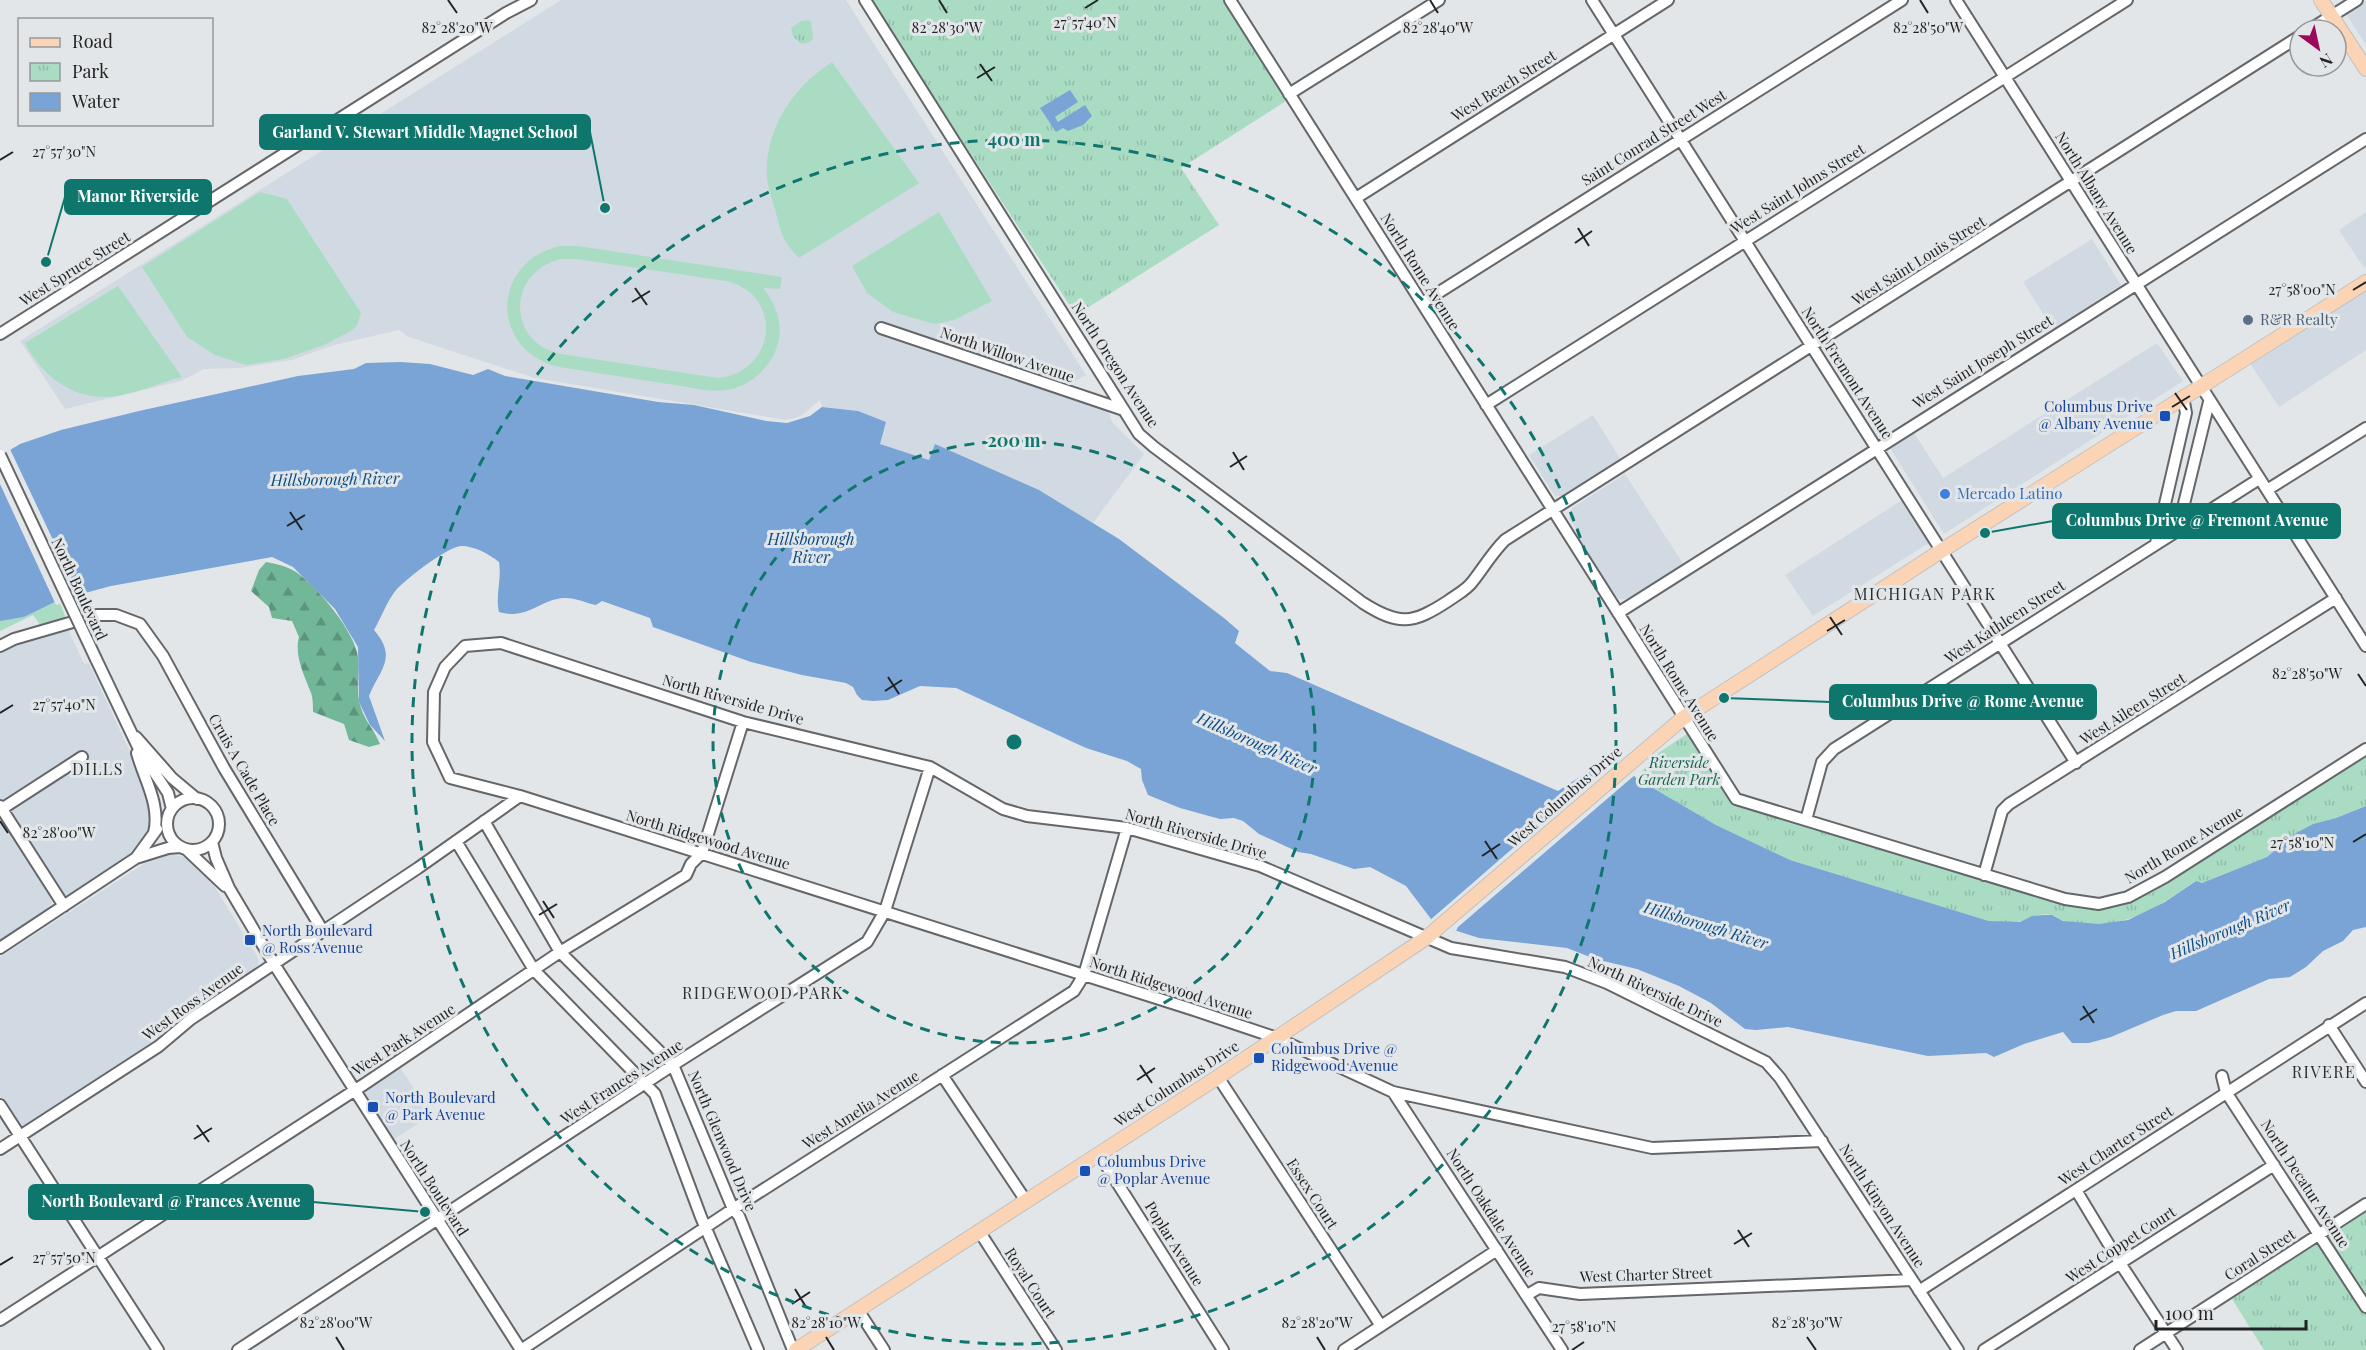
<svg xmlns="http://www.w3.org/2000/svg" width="2366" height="1350" viewBox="0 0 2366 1350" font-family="'Playfair Display',serif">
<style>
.built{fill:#d1dae2}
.green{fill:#aadcc4;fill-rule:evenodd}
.forest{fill:url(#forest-firs)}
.park{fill:url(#park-tufts)}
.water{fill:#79a4d5}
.pier{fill:#e3e6e8}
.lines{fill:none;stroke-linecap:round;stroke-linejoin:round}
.minor-casing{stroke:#646669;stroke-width:14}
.major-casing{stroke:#c1c1c2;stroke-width:16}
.minor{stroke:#fff;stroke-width:10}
.major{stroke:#fad4b5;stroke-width:14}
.minor-bridge-casing{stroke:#646669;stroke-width:14;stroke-linecap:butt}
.minor-bridge{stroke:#fff;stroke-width:10}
.ticks{fill:none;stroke:#222324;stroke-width:2}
.ring{fill:none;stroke:#0f766e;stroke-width:3;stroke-dasharray:10 8}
.service-dot{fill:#5c6f8a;stroke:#e3e6e8;stroke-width:2}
.transit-dot{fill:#1a4fb4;stroke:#e3e6e8;stroke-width:2}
.shop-dot{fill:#3f7fe0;stroke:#e3e6e8;stroke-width:2}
.labels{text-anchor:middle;stroke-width:6;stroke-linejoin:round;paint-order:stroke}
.street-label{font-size:15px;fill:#222324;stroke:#e3e6e8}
.service-label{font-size:15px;fill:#4e5e75;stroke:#e3e6e8;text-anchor:start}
.transit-label{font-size:15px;fill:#164399;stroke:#e3e6e8;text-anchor:start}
.shop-label{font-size:15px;fill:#366cbe;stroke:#e3e6e8;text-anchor:start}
.park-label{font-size:15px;font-style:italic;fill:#0f684a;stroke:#e3e6e8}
.water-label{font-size:16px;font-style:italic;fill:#0b4b86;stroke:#e3e6e8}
.neighbourhood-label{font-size:16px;letter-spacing:1.5px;fill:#2d2f31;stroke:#e3e6e8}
.ticks-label{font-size:15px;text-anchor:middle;fill:#222324;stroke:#e3e6e8;stroke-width:6;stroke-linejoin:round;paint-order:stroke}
.centre{fill:#0f766e;stroke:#e3e6e8;stroke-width:3}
.ring-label{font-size:18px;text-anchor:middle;font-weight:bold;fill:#0f766e;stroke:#e3e6e8;stroke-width:6;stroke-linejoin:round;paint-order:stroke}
.leader{fill:none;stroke:#0f766e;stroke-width:2}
.callout-dot{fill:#0f766e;stroke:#e3e6e8;stroke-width:2}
.callout{fill:#0f766e;stroke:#0f766e;stroke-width:2}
.callout-label{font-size:16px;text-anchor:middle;font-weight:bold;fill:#fff}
</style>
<defs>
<pattern id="forest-firs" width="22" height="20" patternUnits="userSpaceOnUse" patternTransform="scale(1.5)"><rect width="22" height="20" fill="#71b798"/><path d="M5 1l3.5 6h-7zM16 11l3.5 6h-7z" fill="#5c947c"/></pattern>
<pattern id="park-tufts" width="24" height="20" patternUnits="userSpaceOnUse" patternTransform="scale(1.5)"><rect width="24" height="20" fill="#aadcc4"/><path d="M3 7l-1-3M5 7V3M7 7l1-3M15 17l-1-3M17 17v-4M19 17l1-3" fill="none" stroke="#92bca8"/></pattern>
</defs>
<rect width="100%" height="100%" fill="#e3e6e8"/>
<path class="built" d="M561,0H846L1086,375L1066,386L880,323L877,330L1108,411L1112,422L1144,454L1093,523L1039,490L935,445L929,460L880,444L858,411L822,407L820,400L801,416L786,420L535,378L433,345L407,336L399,330L334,345L292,360L240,368L204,369L181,381L65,409L20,341Z
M2366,1V45L2346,14Z
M2366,212V266L2364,268L2339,230Z
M2092,239L2121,285L2053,329L2023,282Z
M2366,289V350L2279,407L2249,362Z
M2157,343L2183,381L1944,534L1890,448L1914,433L1943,478Z
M1593,415L1621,460L1565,496H1555L1529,455Z
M1625,474L1684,565L1626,599H1619L1615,595L1577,536L1580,534L1569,518L1572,508Z
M1902,500L1929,543L1813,616L1785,575Z
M68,629L84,664L89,663L147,789L153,821L145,838L135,851L121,863L68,896L60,893L0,799V652L19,643Z
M0,821L3,823L50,894L52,902L45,912L0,942Z
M167,854L180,856L192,860L210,879L257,956L259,963L256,970L167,1036L30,1127H23L17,1123L0,1096V957L153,858Z
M398,1064L431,1115L390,1142L356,1091Z"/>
<path class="green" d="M832,62L919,183L799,258C782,241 781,232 775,209C772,199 768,188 767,178C764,129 793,87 832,62Z
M260,192L287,199L361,313L357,325L353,330L324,345L284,359L246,365L215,355L187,337L142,267Z
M939,212L992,301L954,320L934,324L893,312L867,293L852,266Z
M559,246H578L782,277L780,289L763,288C777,305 784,326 777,347C769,369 750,386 727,390C708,393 687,386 668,384C631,378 595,373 559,367C490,351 490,263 559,246ZM561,259H576L726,281C784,294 777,372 718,378L561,354C506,342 507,272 561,259Z
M118,286L182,377C159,383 128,397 105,397C69,397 41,374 25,343Z
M59,600L66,619L41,626L33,615L0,631V621L2,620L24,617Z"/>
<path class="forest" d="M266,562C276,564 287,566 296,572C317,586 355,632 358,657C360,674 355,691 361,708C365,721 375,731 380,744L369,747L349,740L344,724L313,712C313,706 313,698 311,693C304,675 294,655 299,637L292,621L272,618L269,607L251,591L259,570Z"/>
<path class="park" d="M870,0H1223L1286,101L1181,168L1219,225L1076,315Z
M809,20L811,22L813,39L810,42L801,44L793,36L791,28L801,21Z
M1687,734L1733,804L2064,905C2097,911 2122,905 2153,892L2366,757V806L2336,818L2313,824L2296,833L2267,857L2202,883L2195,881C2155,910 2117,934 2064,921C2060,920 2056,916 2052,915C2039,912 2029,920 2017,922C2008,923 1998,922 1989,921L1790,860L1716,825L1636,778L1658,753Z
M2366,1212V1350H2264L2232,1299Z"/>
<path class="water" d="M1070,90L1078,102L1055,117L1058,122L1085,105L1092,116L1083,125L1068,131L1063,128L1056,132L1040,108Z
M401,362L430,364L473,375L488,369L505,376L658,402L694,405L766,421L787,423L810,416L822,407L858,411L886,422L880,444L929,460L935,444L1039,490L1119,539L1224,618L1239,631L1235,643L1270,671L1287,673L1558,791L1615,754L1636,778L1716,825L1790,860L1989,921L2020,922L2032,916L2044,915H2052L2063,921L2099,924L2128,920L2165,902L2196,881L2202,883L2267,857L2296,833L2313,824L2336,818L2366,806V927L2353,930L2343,941L2323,951L2306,967L2290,977L2269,979L2196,1011H2176L2163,1015L2111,1037L2089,1043H2072L2063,1032L2024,1044L1994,1057L1986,1053L1928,1056L1788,1027L1756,1030L1745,1029L1711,1003L1679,986L1637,969L1595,959L1567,948L1479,938L1454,930L1431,919L1406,886L1370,867L1354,869L1311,854L1298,852L1259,834L1243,821L1234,818L1220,819L1180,808L1148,795L1142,780L1141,769L1127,761L1086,748L956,688L920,686L888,700L873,701L862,700L857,695L853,687L846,683L802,675L751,662L653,627L650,618L602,601L596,605C586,603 574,597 563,598C539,600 528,620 499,612C495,595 502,579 499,562C489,554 475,546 461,546C447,547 406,579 396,590C387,601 381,618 374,630C398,658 380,669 369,696L385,741L370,725L359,702L358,647L335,609L293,567L272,557L111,586L59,600L24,617L0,621V456L20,444L61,430L139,411L298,376L354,369L366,363Z"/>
<path class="pier" d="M9,447L80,597L56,605L0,484V453Z
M1620,755L1636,774L1458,927L1455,933L1429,921Z"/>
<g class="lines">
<g class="minor-casing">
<path id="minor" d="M865,0L1139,434L1154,447L1363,603C1399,626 1413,624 1448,601C1456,595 1467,590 1473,581C1484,567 1492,553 1505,540L2300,36
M1230,0L1736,799L2065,899L2099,904L2128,897L2165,877L2366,749
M1592,0L2076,763
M1956,0L2366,646
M2309,30L2357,0
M1289,94L1439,0
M1356,198L1668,0
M1422,303L1902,0
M881,328L1124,410
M0,334L506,13L531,0
M1486,405L2127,0
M2267,490L2366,428
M2184,525L2181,516L2209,402
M2156,543L2186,413L2183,397
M1618,613L2366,139
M0,646L14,639L97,615H116L140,624L163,656L224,768L323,931
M96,659L139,749L168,793L172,809
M136,737L172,778L197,799
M137,753C144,779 161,805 154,833
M167 824a26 26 0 1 1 52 0a26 26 0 1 1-52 0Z
M0,806L64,906
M0,810L82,757
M1806,820L1822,762L1834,749L2259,479
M484,821L560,952L673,1065L733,1209L739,1216L793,1350
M456,841L534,970L655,1094L701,1217L758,1350
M212,842L216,858L229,888L274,964L521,1350
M186,849L225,886
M136,858L157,829
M1984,875L2002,811L2009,804L2336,598
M0,948L136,858L168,848L180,847
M2329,1025L2366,1082
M942,1075L1026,1201
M2222,1076L2226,1092L2366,1307
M1218,1077L1381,1326
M1393,1092L1562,1350
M0,1105L158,1350
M1822,1141L1652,1148L1393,1092L1277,1038L1191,1009L520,796L450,778L433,742L434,692L445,667L465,646L501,643L743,722L930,767L1003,809L1027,816L1127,828L1260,866L1451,948L1565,967L1607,983L1766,1062L1780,1078L1958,1350
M0,1149L159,1046L191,1019L418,868L520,796
M1099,1154L1223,1350
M2076,1190L2120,1263L2177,1350
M979,1231L1056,1350
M1919,1291L2366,1003
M1527,1295L1539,1288L1580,1294L1912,1280
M858,1310L884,1350
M0,1320L363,1085L560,952L686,875L691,864L702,853L743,722
M238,1350L673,1065L867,942L885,911L930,767
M521,1350L733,1209L1074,991L1084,975L1127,828
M1344,1350L1497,1250
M1984,1350L2274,1165
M2140,1350L2366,1204"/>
</g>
<g class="major-casing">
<path id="major" d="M2321,0L2366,69
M796,1350L1218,1077L1426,938L1683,718L1941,551L2366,282"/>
</g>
<use href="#minor" class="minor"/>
<use href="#major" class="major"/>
<g class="minor-bridge-casing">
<path id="minor-bridge" d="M0,455L96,659"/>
</g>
<use href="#minor-bridge" class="minor-bridge"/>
</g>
<path class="ticks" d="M448,0L457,13M939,0L947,13M1430,0L1438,13M1920,0L1928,13M1085,8L1098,0M980,64L992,81M977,78L995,67M0,160L13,152M1578,228L1589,246M1575,243L1592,231M635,288L647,305M2353,290L2366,282M632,302L650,291M2175,393L2187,410M2172,407L2190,396M1233,452L1244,470M1230,467L1247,456M290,512L302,530M287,526L305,515M1830,617L1842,635M1827,631L1845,620M2358,674L2366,686M888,677L899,694M885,691L902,680M0,713L13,705M0,821L8,833M1485,841L1497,859M2353,842L2366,834M1482,856L1500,844M543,901L554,918M539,915L557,904M2083,1006L2094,1023M2080,1020L2097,1009M1140,1065L1152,1083M1137,1080L1155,1068M197,1125L209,1142M194,1139L212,1128M1738,1230L1749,1247M1734,1244L1752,1233M0,1265L13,1257M795,1289L806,1307M792,1304L810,1292M336,1337L344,1350M826,1337L834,1350M1317,1337L1325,1350M1807,1337L1816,1350M1572,1350L1584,1342"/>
<g class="ring">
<circle cx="1014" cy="742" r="301"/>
<circle cx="1014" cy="742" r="602"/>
</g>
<circle class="service-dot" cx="2248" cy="320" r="6"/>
<g class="transit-dot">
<rect x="2159" y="410" width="12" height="12" rx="3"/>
<rect x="244" y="934" width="12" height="12" rx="3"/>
<rect x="1253" y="1052" width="12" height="12" rx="3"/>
<rect x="367" y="1101" width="12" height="12" rx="3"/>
<rect x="1079" y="1165" width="12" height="12" rx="3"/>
</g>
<circle class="shop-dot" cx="1945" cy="494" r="6"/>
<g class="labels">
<g class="street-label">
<text transform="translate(1504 86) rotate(-32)" y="5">West Beach Street</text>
<text transform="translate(1654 138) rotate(-32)" y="5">Saint Conrad Street West</text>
<text transform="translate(1798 189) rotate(-32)" y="5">West Saint Johns Street</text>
<text transform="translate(2096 193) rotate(58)" y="5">North Albany Avenue</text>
<text transform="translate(1919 261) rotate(-32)" y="5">West Saint Louis Street</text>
<text transform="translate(75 269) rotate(-32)" y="5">West Spruce Street</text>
<text transform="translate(1420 272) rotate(58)" y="5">North Rome Avenue</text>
<text transform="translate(1007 355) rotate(19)" y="5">North Willow Avenue</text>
<text transform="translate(1983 362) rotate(-32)" y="5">West Saint Joseph Street</text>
<text transform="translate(1115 365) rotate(57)" y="5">North Oregon Avenue</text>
<text transform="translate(1847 373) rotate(57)" y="5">North Fremont Avenue</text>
<text transform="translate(79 589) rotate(65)" y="5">North Boulevard</text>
<text transform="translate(2005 622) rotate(-33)" y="5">West Kathleen Street</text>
<text transform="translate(1679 683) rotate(58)" y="5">North Rome Avenue</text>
<text transform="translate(733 700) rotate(16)" y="5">North Riverside Drive</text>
<text transform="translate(2133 709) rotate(-32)" y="5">West Aileen Street</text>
<text transform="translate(244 770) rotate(60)" y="5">Cruis A Cade Place</text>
<text transform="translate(1565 797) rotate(-41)" y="5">West Columbus Drive</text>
<text transform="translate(1196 834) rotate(16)" y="5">North Riverside Drive</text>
<text transform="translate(708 840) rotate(17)" y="5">North Ridgewood Avenue</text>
<text transform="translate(2184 845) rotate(-31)" y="5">North Rome Avenue</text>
<text transform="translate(1171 988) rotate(18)" y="5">North Ridgewood Avenue</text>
<text transform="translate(1655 992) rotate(25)" y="5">North Riverside Drive</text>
<text transform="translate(193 1002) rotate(-36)" y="5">West Ross Avenue</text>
<text transform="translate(404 1040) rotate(-33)" y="5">West Park Avenue</text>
<text transform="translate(622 1082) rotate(-33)" y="5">West Frances Avenue</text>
<text transform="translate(1177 1084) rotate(-33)" y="5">West Columbus Drive</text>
<text transform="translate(861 1110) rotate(-32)" y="5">West Amelia Avenue</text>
<text transform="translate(722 1141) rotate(67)" y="5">North Glenwood Drive</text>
<text transform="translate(2116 1146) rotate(-33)" y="5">West Charter Street</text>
<text transform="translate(2305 1184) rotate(57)" y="5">North Decatur Avenue</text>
<text transform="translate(434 1188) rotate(57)" y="5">North Boulevard</text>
<text transform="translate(1312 1194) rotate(57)" y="5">Essex Court</text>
<text transform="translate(1882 1206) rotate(57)" y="5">North Kinyon Avenue</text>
<text transform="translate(1491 1213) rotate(57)" y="5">North Oakdale Avenue</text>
<text transform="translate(1174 1244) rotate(58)" y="5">Poplar Avenue</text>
<text transform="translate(2121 1245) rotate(-33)" y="5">West Coppet Court</text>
<text transform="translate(2260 1255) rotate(-33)" y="5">Coral Street</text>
<text transform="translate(1646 1275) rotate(-2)" y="5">West Charter Street</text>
<text transform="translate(1030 1283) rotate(57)" y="5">Royal Court</text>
</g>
<g class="service-label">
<text x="2260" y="325">R&amp;R Realty</text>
</g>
<g class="transit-label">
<text x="2153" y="412" text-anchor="end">Columbus Drive<tspan x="2153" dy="17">@ Albany Avenue</tspan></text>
<text x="262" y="936">North Boulevard<tspan x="262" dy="17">@ Ross Avenue</tspan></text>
<text x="1271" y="1054">Columbus Drive @<tspan x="1271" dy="17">Ridgewood Avenue</tspan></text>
<text x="385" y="1103">North Boulevard<tspan x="385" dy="17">@ Park Avenue</tspan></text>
<text x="1097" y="1167">Columbus Drive<tspan x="1097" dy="17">@ Poplar Avenue</tspan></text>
</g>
<g class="shop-label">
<text x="1957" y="499">Mercado Latino</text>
</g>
<g class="park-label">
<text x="1679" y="768">Riverside<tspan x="1679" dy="17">Garden Park</tspan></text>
</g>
<g class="water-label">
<text transform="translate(335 479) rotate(-1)" y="6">Hillsborough River</text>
<text x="811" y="545">Hillsborough<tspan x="811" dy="18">River</tspan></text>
<text transform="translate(1257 743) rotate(24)" y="6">Hillsborough River</text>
<text transform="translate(1706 925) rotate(17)" y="6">Hillsborough River</text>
<text transform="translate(2230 929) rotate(-23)" y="6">Hillsborough River</text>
</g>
<g class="neighbourhood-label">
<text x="1925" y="600">MICHIGAN PARK</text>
<text x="98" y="775">DILLS</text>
<text x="763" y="999">RIDGEWOOD PARK</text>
<text x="2324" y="1078">RIVERE</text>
</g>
</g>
<g class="ticks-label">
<text x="1085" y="28">27°57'40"N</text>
<text x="457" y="33">82°28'20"W</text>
<text x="947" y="33">82°28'30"W</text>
<text x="1438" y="33">82°28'40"W</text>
<text x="1928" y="33">82°28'50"W</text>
<text x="64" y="157">27°57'30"N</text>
<text x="2302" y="295">27°58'00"N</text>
<text x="2307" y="679">82°28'50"W</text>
<text x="64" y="710">27°57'40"N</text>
<text x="59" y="838">82°28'00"W</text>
<text x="2302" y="848">27°58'10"N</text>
<text x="64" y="1263">27°57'50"N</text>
<text x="336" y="1328">82°28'00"W</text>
<text x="826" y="1328">82°28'10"W</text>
<text x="1317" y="1328">82°28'20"W</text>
<text x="1807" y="1328">82°28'30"W</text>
<text x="1584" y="1332">27°58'10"N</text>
</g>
<circle cx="1014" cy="742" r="9" class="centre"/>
<g class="ring-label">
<text x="1014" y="146">400 m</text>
<text x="1014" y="447">200 m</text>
</g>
<path class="leader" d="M605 208L590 132M46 262L65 197M1985 533L2053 521M1724 698L1830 702M425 1212L313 1202"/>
<g class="callout-dot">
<circle cx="605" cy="208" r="6"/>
<circle cx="46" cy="262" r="6"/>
<circle cx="1985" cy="533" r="6"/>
<circle cx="1724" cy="698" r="6"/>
<circle cx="425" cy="1212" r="6"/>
</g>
<g class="callout">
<rect x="260" y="115" width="330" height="34" rx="6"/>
<rect x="65" y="180" width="146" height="34" rx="6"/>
<rect x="2053" y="504" width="287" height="34" rx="6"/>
<rect x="1830" y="685" width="266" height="34" rx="6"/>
<rect x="29" y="1185" width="284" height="34" rx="6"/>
</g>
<g class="callout-label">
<text x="425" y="138">Garland V. Stewart Middle Magnet School</text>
<text x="138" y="202">Manor Riverside</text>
<text x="2197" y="526">Columbus Drive @ Fremont Avenue</text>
<text x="1963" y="707">Columbus Drive @ Rome Avenue</text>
<text x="171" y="1207">North Boulevard @ Frances Avenue</text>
</g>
<rect x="18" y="18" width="195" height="108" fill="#e3e6e8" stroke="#96989a" stroke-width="1.5"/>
<rect x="30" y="38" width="30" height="9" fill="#fad4b5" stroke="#96989a" stroke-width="1.5"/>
<text x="72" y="48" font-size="18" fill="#222324">Road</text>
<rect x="30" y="63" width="30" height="18" fill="url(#park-tufts)" stroke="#96989a" stroke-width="1.5"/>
<text x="72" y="78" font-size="18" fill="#222324">Park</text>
<rect x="30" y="93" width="30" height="18" fill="#79a4d5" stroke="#96989a" stroke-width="1.5"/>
<text x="72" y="108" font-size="18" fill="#222324">Water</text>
<g transform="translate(2318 48) rotate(147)"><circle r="28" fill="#e3e6e8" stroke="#96989a" stroke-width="1.5"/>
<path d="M0-4.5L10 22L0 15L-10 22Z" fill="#9b0a5a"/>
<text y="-9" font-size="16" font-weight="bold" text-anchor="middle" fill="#222324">N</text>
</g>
<path d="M2156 1320v9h150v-9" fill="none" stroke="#222324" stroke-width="3"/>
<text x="2165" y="1320" font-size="18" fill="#222324" stroke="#e3e6e8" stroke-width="4.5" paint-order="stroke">100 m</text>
</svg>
